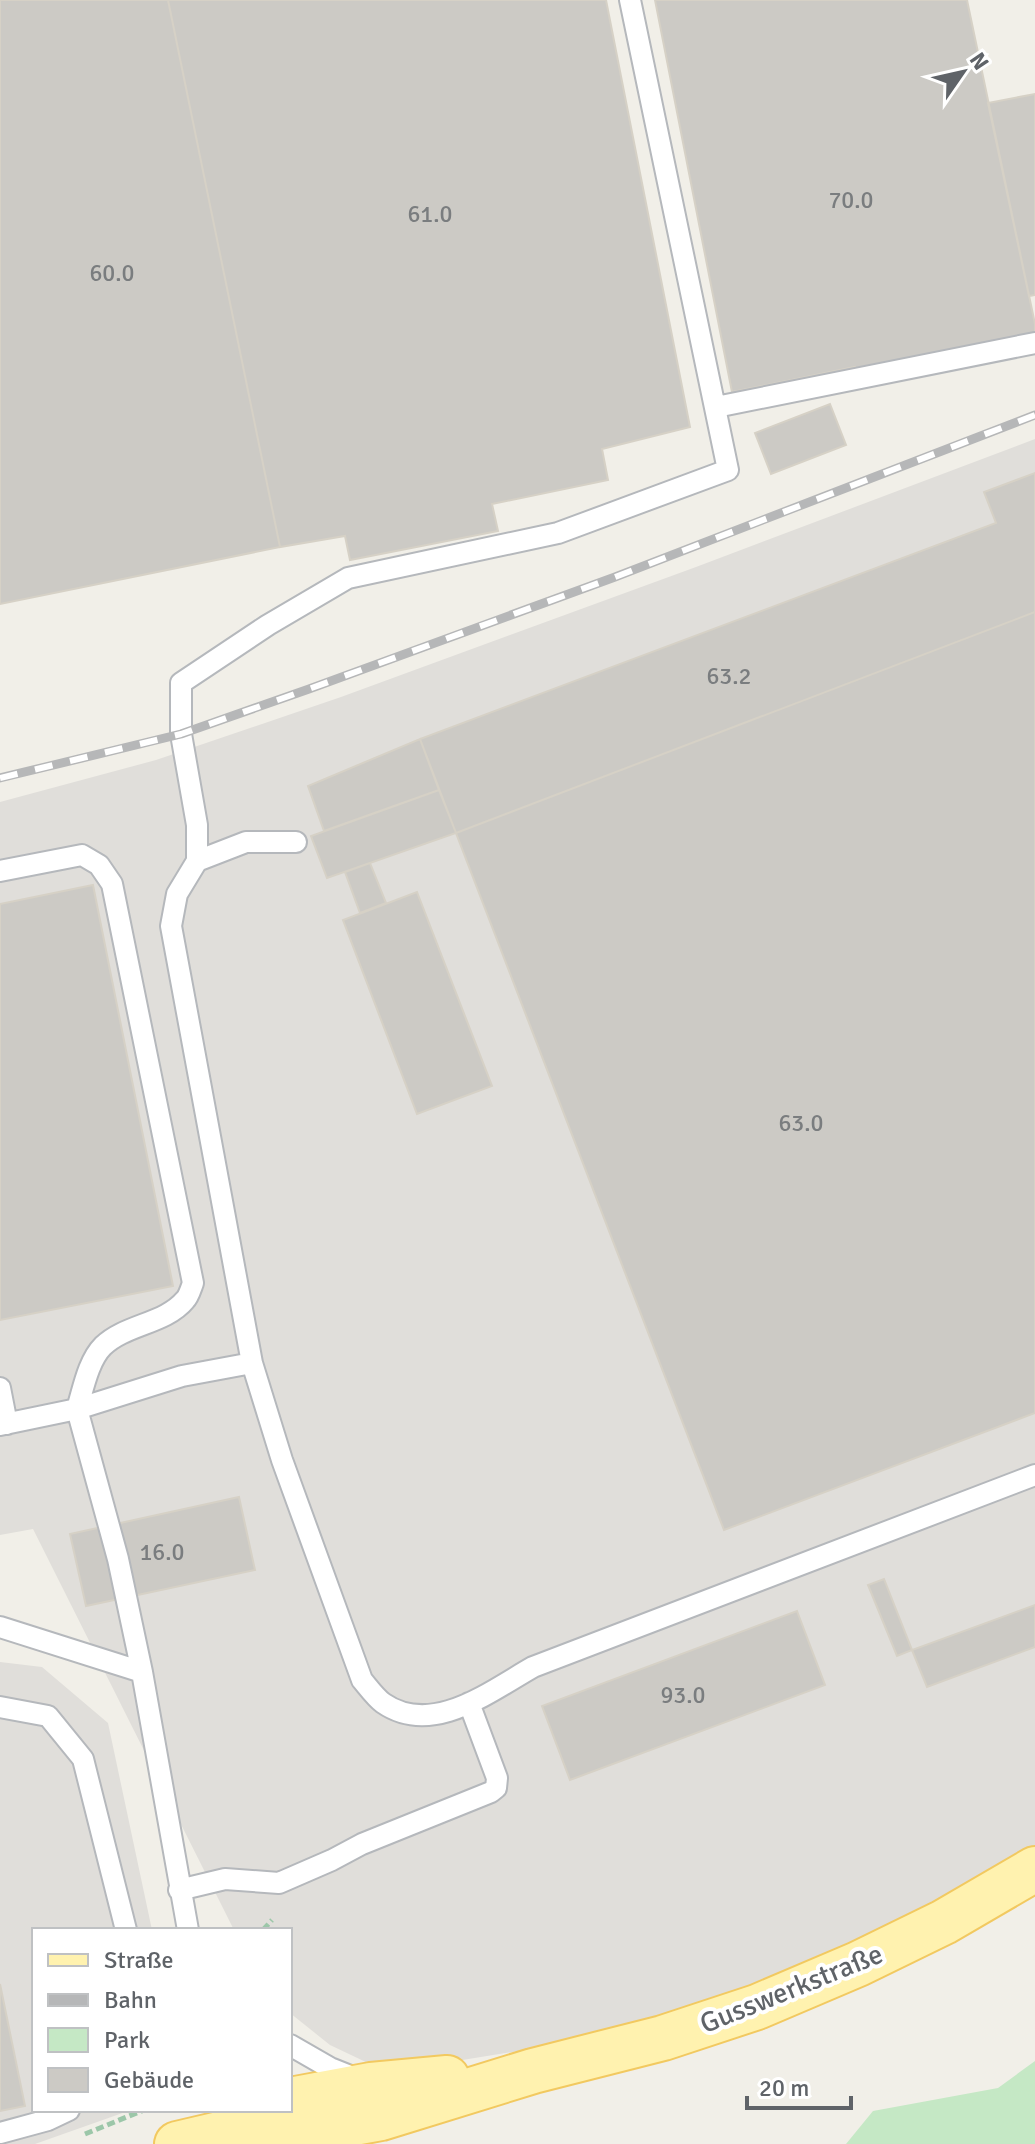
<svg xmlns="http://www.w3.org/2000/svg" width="1035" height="2144" viewBox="0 0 1035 2144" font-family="Signika,sans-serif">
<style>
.industrial{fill:#e0deda}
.green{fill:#c5e8c5}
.building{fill:#cccac5;stroke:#d6d1c6;stroke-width:2}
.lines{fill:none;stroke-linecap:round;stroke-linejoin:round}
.service-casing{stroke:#b5b8bc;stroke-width:24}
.primary-casing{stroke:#f2c960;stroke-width:48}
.path{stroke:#9cc7a9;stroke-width:5;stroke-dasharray:8 4;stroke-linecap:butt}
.service{stroke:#fff;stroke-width:20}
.primary{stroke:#fff2af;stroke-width:44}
.rail-casing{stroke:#b6b7b8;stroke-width:9}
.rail{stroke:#fff;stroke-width:6;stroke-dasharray:18;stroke-linecap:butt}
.labels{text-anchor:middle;stroke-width:8;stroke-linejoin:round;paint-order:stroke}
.number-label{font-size:24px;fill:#7a7d7f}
.street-label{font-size:28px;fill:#5f6368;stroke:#fff}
</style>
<rect width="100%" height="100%" fill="#f1efe8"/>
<path class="industrial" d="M1035,439V1846L998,1869L865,1939L783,1978L642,2023L543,2047L444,2063L370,2064L330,2045L290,2013V1930H234L33,1529L0,1535V802L156,760L341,697L696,567Z
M0,1662L42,1667L108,1723L152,1930H34V2110H131L35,2144H0Z"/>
<path class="green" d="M1035,2061V2144H846L873,2111L998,2088Z"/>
<path class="building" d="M0,0H168L280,547L0,604Z
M168,0H606L690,427L602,449L608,480L492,504L498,531L350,560L345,536L280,547Z
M655,0H967L1035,324V353L859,387L855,367L732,392Z
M1035,94V295L1029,296L988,103Z
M830,404L846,445L771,474L755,433Z
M1035,473V612L456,833L420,739L996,523L984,492Z
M1035,612V1413L724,1530L456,833Z
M420,739L439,790L324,831L308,786Z
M439,790L456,833L327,878L311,836Z
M370,863L386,903L360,913L345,872Z
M93,885L173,1286L0,1320V904Z
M417,892L492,1086L417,1114L343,920Z
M239,1497L255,1570L86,1606L70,1534Z
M884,1579L912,1650L897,1656L868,1585Z
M1035,1605V1647L927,1687L912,1650Z
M797,1611L825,1685L570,1780L542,1706Z
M0,1984L25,2106L0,2111Z"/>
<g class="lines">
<g class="service-casing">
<path id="service" d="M630,0L728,470L558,533L348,578L268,625L181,683V734L197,825V861L177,894L171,926L252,1363L282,1460L362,1680C368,1687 375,1697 383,1703C432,1737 489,1692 533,1667L1035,1475
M716,407L1035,343
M197,861L246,842H296
M0,871L82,855L99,865L112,884L193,1283C191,1288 189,1296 185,1300C165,1324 126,1324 103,1346C88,1361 83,1390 77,1409
M0,1388L7,1424
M77,1409L182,1376L252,1363
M0,1425L77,1409L118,1559L142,1672L188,1930
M0,1627L142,1672
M0,1707L48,1716L83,1759L126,1930
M179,1890L225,1879L279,1883L332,1860L362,1844L491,1792L496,1788L497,1778L469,1703
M290,2045L330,2068L360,2080
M0,2133L48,2120L69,2110"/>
</g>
<g class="primary-casing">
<path id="primary" d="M290,2100L371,2085L447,2078
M241,2129L300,2133L381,2118L533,2071L663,2038L757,2007L858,1964L944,1922L1035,1869
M177,2144L241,2129L264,2115"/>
</g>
<path class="path" d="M263,1930L272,1920
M85,2134L144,2110"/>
<use href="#service" class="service"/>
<use href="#primary" class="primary"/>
<g class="rail-casing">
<path id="rail" d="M0,778L181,734L309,689L615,577L1035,415"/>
</g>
<use href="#rail" class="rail"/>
</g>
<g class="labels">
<g class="number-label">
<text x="851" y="208">70.0</text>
<text x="430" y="222">61.0</text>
<text x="112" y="281">60.0</text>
<text x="729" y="684">63.2</text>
<text x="801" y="1131">63.0</text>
<text x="162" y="1560">16.0</text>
<text x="683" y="1703">93.0</text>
</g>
<g class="street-label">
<text transform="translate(791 1988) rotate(-22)" y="10">Gusswerkstraße</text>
</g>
</g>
<rect x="32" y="1928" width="260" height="184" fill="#ffffff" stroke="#bfc1c3" stroke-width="2"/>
<rect x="48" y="1954" width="40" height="12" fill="#fff2af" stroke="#bfc1c3" stroke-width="2"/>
<text x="104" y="1968" font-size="24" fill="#5f6368">Straße</text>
<rect x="48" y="1994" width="40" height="12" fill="#b6b7b8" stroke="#bfc1c3" stroke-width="2"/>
<text x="104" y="2008" font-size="24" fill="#5f6368">Bahn</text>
<rect x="48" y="2028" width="40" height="24" fill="#c5e8c5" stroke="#bfc1c3" stroke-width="2"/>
<text x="104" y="2048" font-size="24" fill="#5f6368">Park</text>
<rect x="48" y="2068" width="40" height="24" fill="#cccac5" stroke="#bfc1c3" stroke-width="2"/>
<text x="104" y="2088" font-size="24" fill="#5f6368">Gebäude</text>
<g transform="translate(963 72) rotate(56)" stroke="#ffffff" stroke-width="6" paint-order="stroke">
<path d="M0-6L14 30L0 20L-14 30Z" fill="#5f6368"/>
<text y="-12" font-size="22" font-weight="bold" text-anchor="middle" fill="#5f6368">N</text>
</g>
<path d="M747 2096v12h104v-12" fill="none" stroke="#5f6368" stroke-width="4"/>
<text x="759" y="2096" font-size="24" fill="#5f6368" stroke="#ffffff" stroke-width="6" paint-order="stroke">20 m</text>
</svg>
